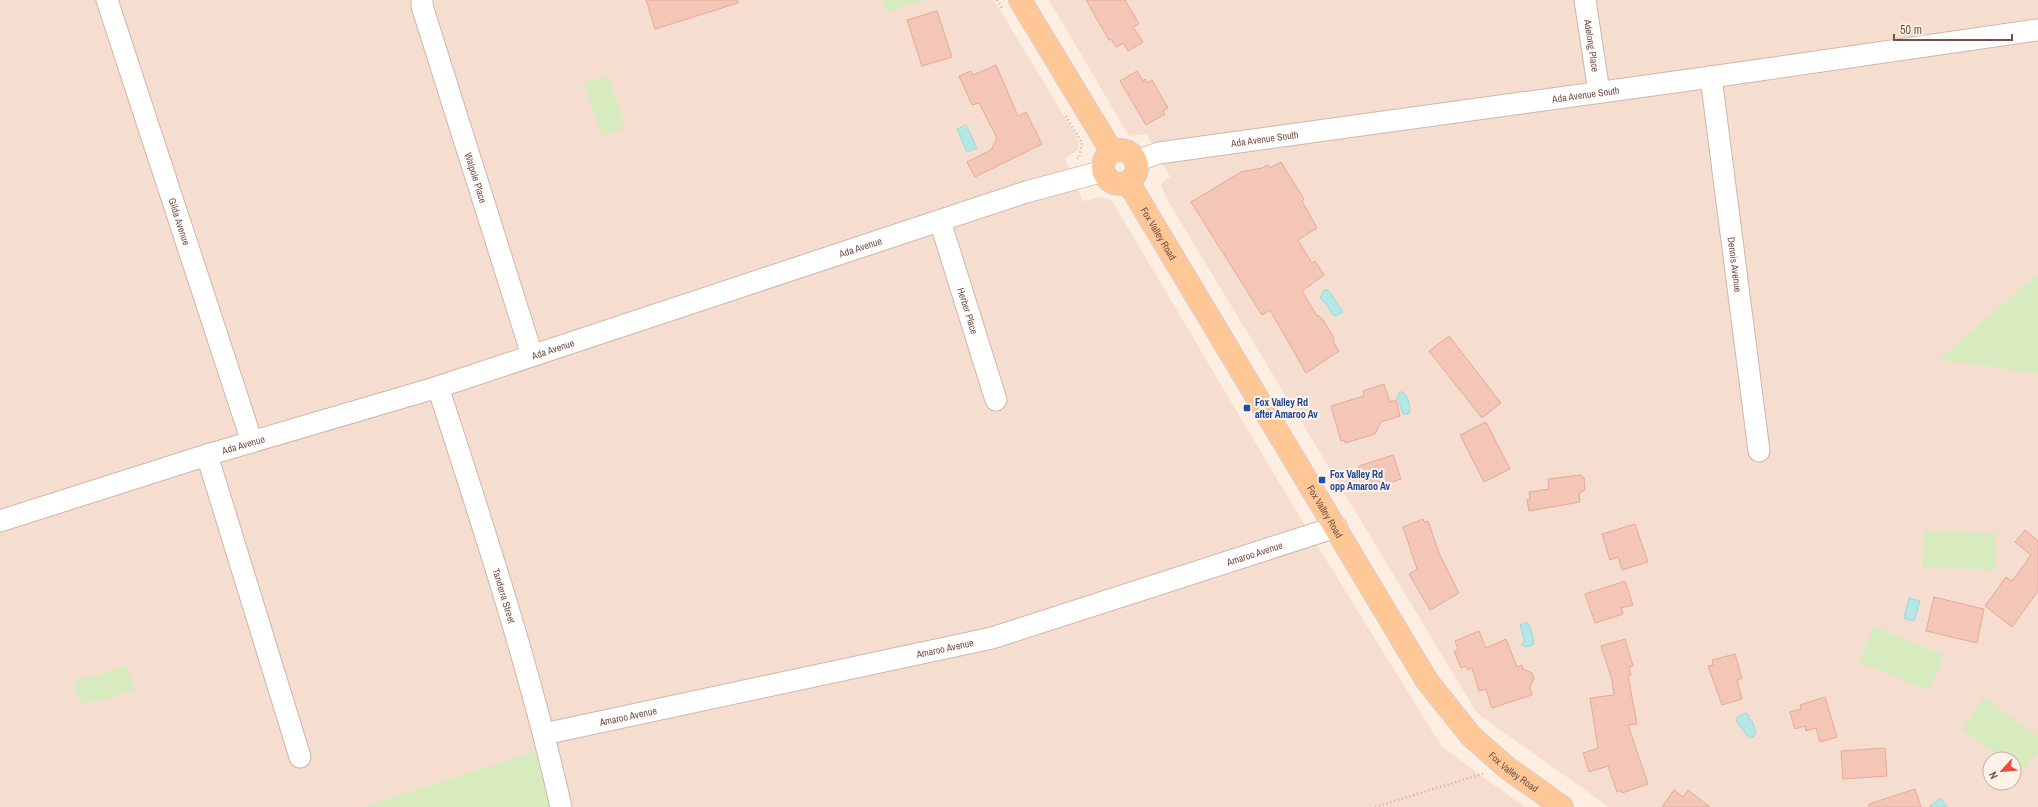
<svg xmlns="http://www.w3.org/2000/svg" width="2038" height="807" viewBox="0 0 2038 807" font-family="'Archivo Narrow',sans-serif">
<style>
.residential{fill:#f5decf;fill-rule:evenodd}
.green{fill:#d8ebbf}
.water{fill:#b5e7e6;stroke:#9bdad9}
.building{fill:#f4c6b8;stroke:#e7a897}
.lines{fill:none;stroke-linecap:round;stroke-linejoin:round}
.minor-casing{stroke:#d1b5ab;stroke-width:23}
.major-casing{stroke:#d8cecb;stroke-width:24}
.path{stroke:#d8a99b;stroke-width:2.5;stroke-dasharray:1 3;stroke-linecap:butt}
.minor{stroke:#fff;stroke-width:21}
.major{stroke:#ffc796;stroke-width:22}
.transit-dot{fill:#1a4fb4;stroke:#fff2e8;stroke-width:1.5}
.labels{text-anchor:middle;stroke-width:4;stroke-linejoin:round;paint-order:stroke}
.street-label{font-size:10px;fill:#755047;stroke:#fff2e8}
.transit-label{font-size:10px;font-weight:bold;fill:#164399;stroke:#fff2e8;text-anchor:start}
</style>
<rect width="100%" height="100%" fill="#fdeee1"/>
<path class="residential" d="M0,0H994L1075,134L1079,144L1078,150L1065,158L1083,201L1102,197L1112,201L1299,516L1442,747L1525,807H0Z
M1049,0H2038V807H1609L1477,713L1168,201L1161,186L1164,181L1170,177L1147,134L1129,136ZM1990,759H2014V783H1990Z"/>
<path class="green" d="M882,0H924L886,12Z
M609,75L626,128L602,136L584,83Z
M2038,274V374L1939,359Z
M1924,531L1996,533L1995,570L1922,567Z
M1873,626L1944,655L1929,691L1859,662Z
M127,666L134,691L80,705L73,681Z
M1984,697L2038,736V752L2022,772L2014,766V759H2004L1962,730Z
M539,750L551,807H362Z"/>
<path class="water" d="M966,125L977,148L967,152L957,129Z
M1324,290H1328L1343,312L1335,316L1333,315L1326,304L1320,298Z
M1400,392H1403C1409,398 1411,407 1409,414H1403L1397,397Z
M1909,598L1920,601L1914,621L1904,618Z
M1527,622L1531,629L1534,644L1526,647L1522,645L1524,640L1520,625Z
M1744,713L1748,714L1749,719L1752,721L1756,733L1754,736L1749,738L1737,722V718Z
M1941,798L1947,807H1931L1930,806Z"/>
<path class="building" d="M646,0H738V3L655,29Z
M1086,0H1125L1139,24L1133,27L1143,42L1128,51L1123,43L1116,47L1111,39L1109,40Z
M937,11L952,57L922,66L907,20Z
M996,65L1018,116L1026,112L1042,144L975,177L967,162L991,150L997,138L979,103L972,105L959,76L971,71L973,75Z
M1137,71L1143,81L1145,79L1147,83L1152,80L1168,108L1163,111L1165,114L1146,125L1120,81Z
M1281,162L1304,199L1302,201L1317,228L1298,240L1312,263L1315,261L1324,275L1302,291L1317,316L1318,315L1321,319L1322,318L1334,338L1333,341L1339,351L1306,373L1270,310L1262,315L1191,202L1241,172L1262,168L1268,165L1270,168Z
M1449,336L1501,403L1482,418L1429,351Z
M1384,384L1390,402L1396,400L1400,416L1381,422L1375,434L1345,443L1344,440L1341,441L1331,406L1364,396L1363,391Z
M1486,422L1510,469L1484,482L1460,435Z
M1393,455L1401,479L1367,490L1359,466Z
M1581,475L1584,478L1585,490L1579,493L1580,502L1529,511L1527,500L1530,499L1529,492L1549,489L1548,479Z
M1423,519L1424,522L1428,521L1439,553L1459,593L1430,610L1409,574L1417,569L1403,527Z
M1635,524L1648,562L1622,570L1618,557L1610,560L1602,534Z
M2025,530L2038,541V591L2012,627L1985,606L2006,577L2012,581L2031,555L2015,542Z
M1625,581L1633,605L1621,608L1623,614L1595,623L1585,594Z
M1934,597L1984,609L1977,643L1926,631Z
M1479,631L1486,648L1506,639L1517,667L1522,665L1523,669L1532,673L1534,679L1530,687L1532,695L1492,708L1486,689L1479,691L1472,668L1468,670L1466,666L1461,668L1454,651L1458,649L1455,641Z
M1625,639L1633,666L1629,667L1631,675L1628,676L1637,724L1628,725L1648,784L1622,793L1621,790L1617,792L1608,766L1589,772L1583,753L1598,748L1590,698L1614,695L1612,680L1601,646Z
M1735,654L1742,678L1737,680L1742,699L1722,705L1708,666L1713,665L1712,660Z
M1825,697L1837,737L1820,742L1816,728L1806,731L1805,726L1795,729L1790,712L1801,709L1800,705Z
M1885,748L1887,776L1843,779L1841,751Z
M1915,789L1921,807H1869V804Z
M1674,790L1683,797L1688,790L1710,807H1662Z"/>
<g class="lines">
<g class="minor-casing">
<g id="minor">
<path id="s1" d="M107,0L252,442"/>
<path id="s2" d="M422,0V6L532,355"/>
<path id="s3" d="M1585,0L1599,92"/>
<path id="s4" d="M1711,77L1759,451"/>
<path id="s5" d="M1136,161L1159,153L1711,77L2037,30"/>
<path id="s6" d="M940,221L996,400"/>
<path id="s7" d="M438,387C483,526 529,665 561,807"/>
<path d="M207,455L300,757"/>
<path id="s8" d="M0,521L207,455L438,387L1026,192L1104,171"/>
<path id="s9" d="M544,734L992,638L1336,527"/>
</g>
</g>
<g class="major-casing">
<g id="major">
<path d="M1020,0L1112,152"/>
<circle cx="1120" cy="167" r="17"/>
<path id="s10" d="M1128,182L1427,681L1471,736L1506,767L1562,807"/>
</g>
</g>
<path class="path" d="M997,0L1002,8
M1066,116L1082,143L1079,158H1077
M1375,807L1485,773"/>
<use href="#minor" class="minor"/>
<use href="#major" class="major"/>
</g>
<g class="transit-dot">
<rect x="1243" y="404" width="8" height="8" rx="2"/>
<rect x="1318" y="476" width="8" height="8" rx="2"/>
</g>
<g class="labels">
<g class="street-label">
<text dy="4" stroke="none"><textPath href="#s3" startOffset="46">Adelong Place</textPath></text>
<text dy="4" stroke="none"><textPath href="#s5" startOffset="455">Ada Avenue South</textPath></text>
<text dy="4" stroke="none"><textPath href="#s5" startOffset="131">Ada Avenue South</textPath></text>
<text dy="4" stroke="none"><textPath href="#s2" startOffset="186">Walpole Place</textPath></text>
<text dy="4" stroke="none"><textPath href="#s1" startOffset="233">Gilda Avenue</textPath></text>
<text dy="4" stroke="none"><textPath href="#s10" startOffset="60">Fox Valley Road</textPath></text>
<text dy="4" stroke="none"><textPath href="#s8" startOffset="903">Ada Avenue</textPath></text>
<text dy="4" stroke="none"><textPath href="#s4" startOffset="189">Dennis Avenue</textPath></text>
<text dy="4" stroke="none"><textPath href="#s6" startOffset="94">Herber Place</textPath></text>
<text dy="4" stroke="none"><textPath href="#s8" startOffset="579">Ada Avenue</textPath></text>
<text dy="4" stroke="none"><textPath href="#s8" startOffset="255">Ada Avenue</textPath></text>
<text dy="4" stroke="none"><textPath href="#s10" startOffset="384">Fox Valley Road</textPath></text>
<text dy="4" stroke="none"><textPath href="#s9" startOffset="734">Amaroo Avenue</textPath></text>
<text dy="4" stroke="none"><textPath href="#s7" startOffset="219">Tanderra Street</textPath></text>
<text dy="4" stroke="none"><textPath href="#s9" startOffset="410">Amaroo Avenue</textPath></text>
<text dy="4" stroke="none"><textPath href="#s9" startOffset="86">Amaroo Avenue</textPath></text>
<text dy="4" stroke="none"><textPath href="#s10" startOffset="708">Fox Valley Road</textPath></text>
</g>
<g class="transit-label">
<text x="1255" y="406">Fox Valley Rd<tspan x="1255" dy="12">after Amaroo Av</tspan></text>
<text x="1330" y="478">Fox Valley Rd<tspan x="1330" dy="12">opp Amaroo Av</tspan></text>
</g>
</g>
<g transform="translate(2002 771) rotate(243)"><circle r="19" fill="#fff2e8" stroke="#c8b1a8"/>
<path d="M0-3L7 15L0 10L-7 15Z" fill="#ed4a40"/>
<text y="-6" font-size="11" font-weight="bold" text-anchor="middle" fill="#755047">N</text>
</g>
<path d="M1894 34v6h118v-6" fill="none" stroke="#755047" stroke-width="2"/>
<text x="1900" y="34" font-size="12" fill="#755047" stroke="#fff2e8" stroke-width="3" paint-order="stroke">50 m</text>
</svg>
